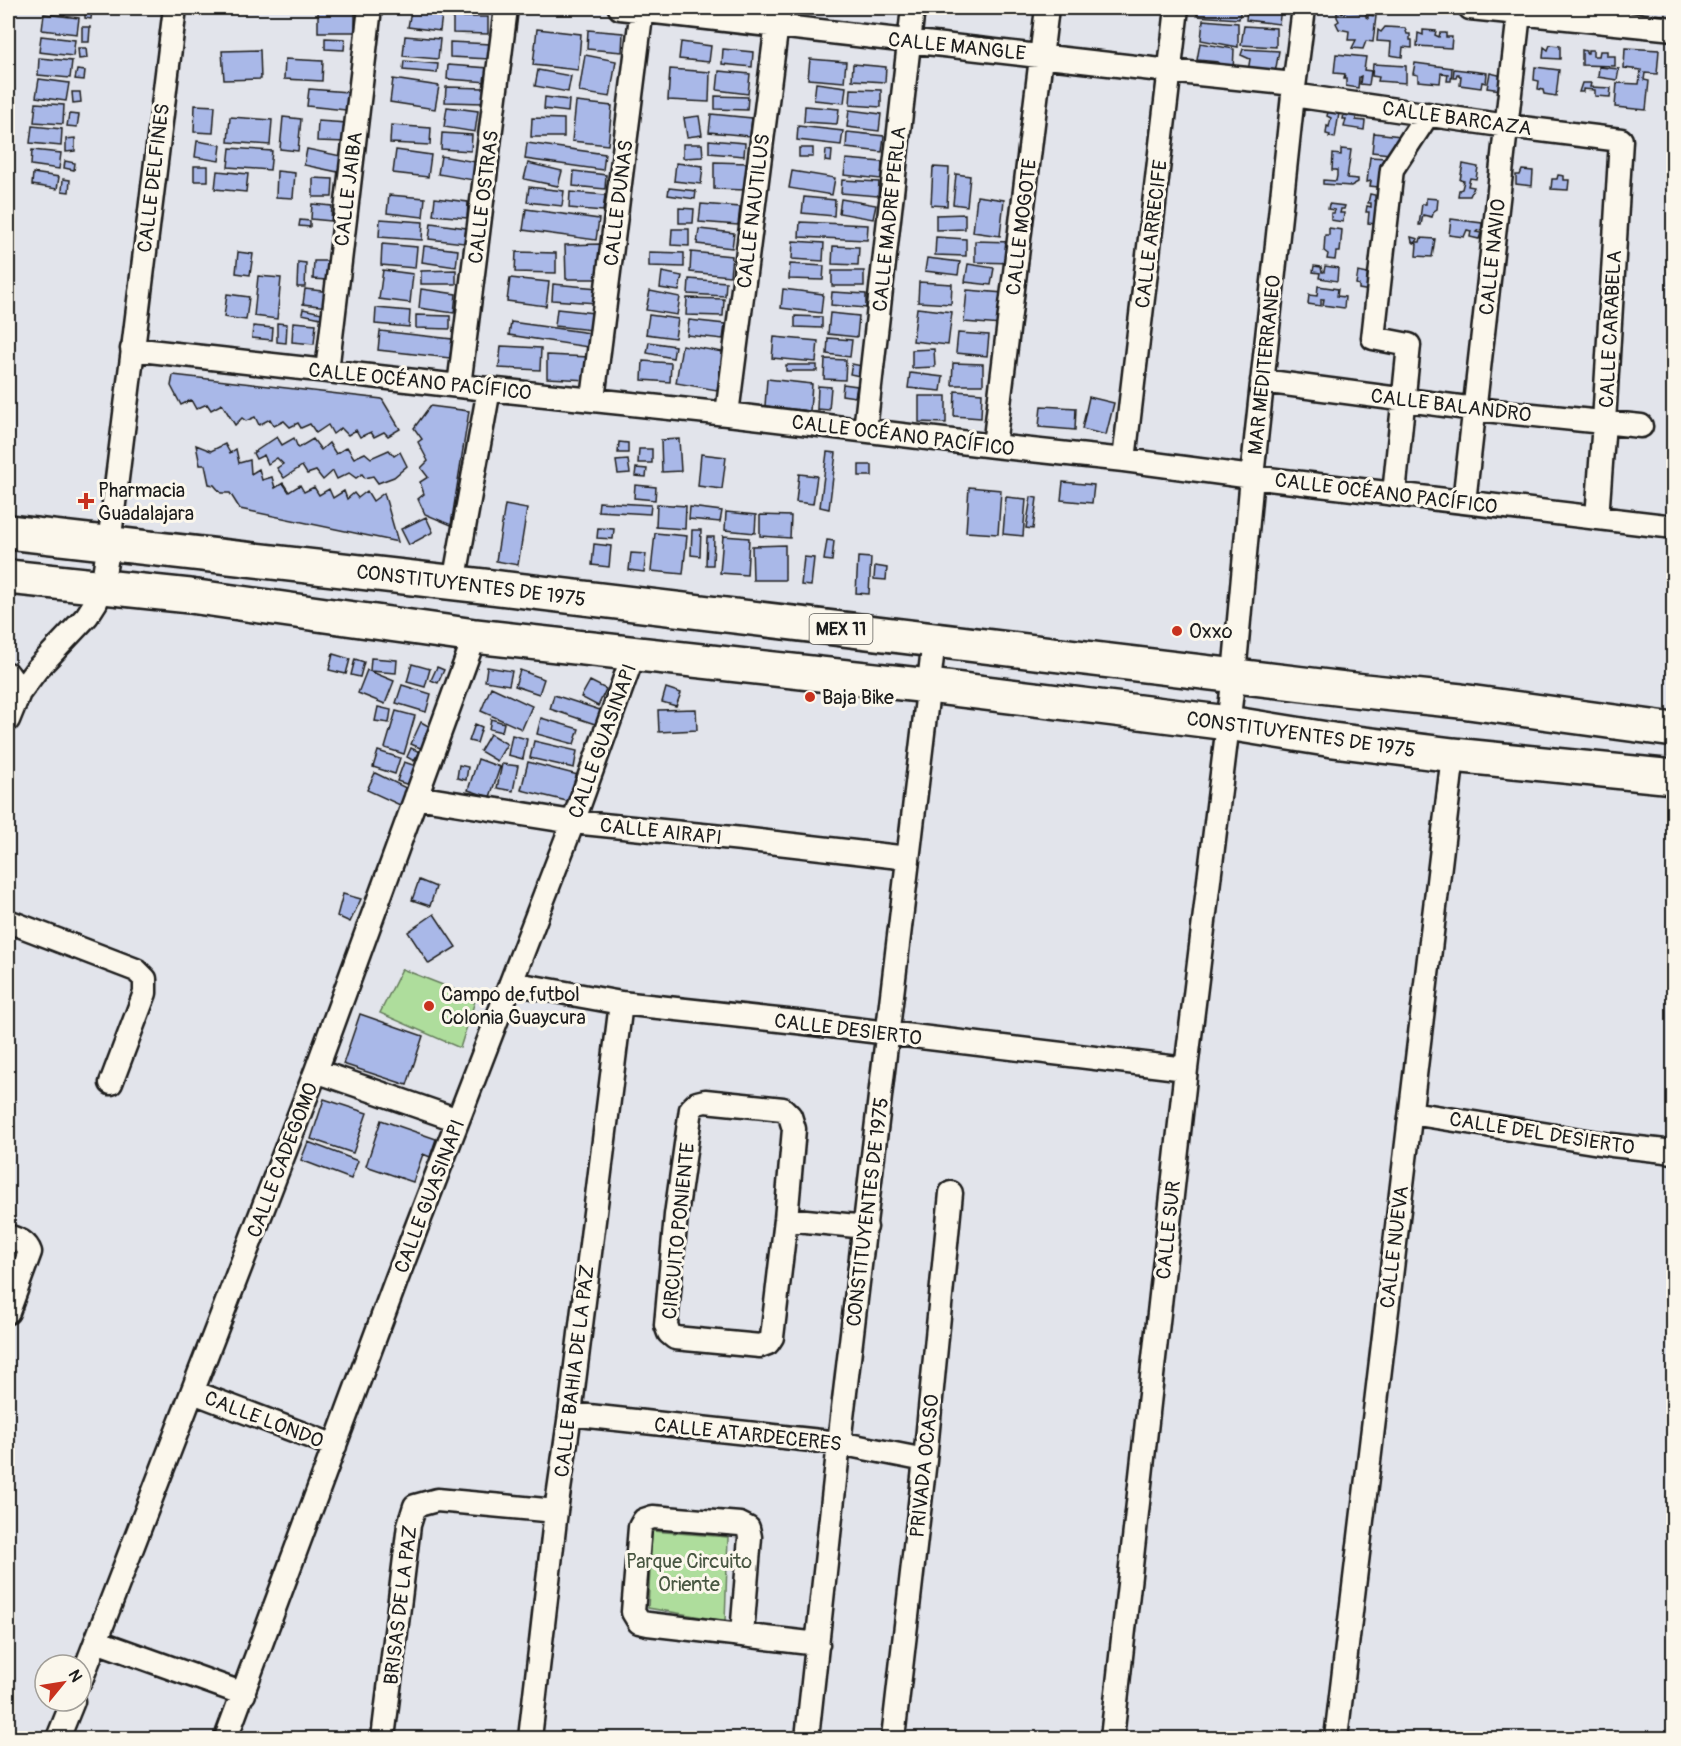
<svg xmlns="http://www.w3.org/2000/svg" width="1681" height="1746" viewBox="0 0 1681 1746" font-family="Pangolin,sans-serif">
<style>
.green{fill:#aedd9c;stroke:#657c5c;stroke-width:1.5}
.building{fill:#a9b8e8;stroke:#1c1c1c;stroke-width:1.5}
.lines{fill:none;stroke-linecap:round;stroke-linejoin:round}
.street-casing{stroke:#1c1c1c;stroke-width:27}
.primary-casing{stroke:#1c1c1c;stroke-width:38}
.street{stroke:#fbf7ec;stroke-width:22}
.primary{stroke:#fbf7ec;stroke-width:33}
.poi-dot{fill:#c8321e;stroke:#fbf7ec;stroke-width:2}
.labels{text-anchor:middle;stroke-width:6;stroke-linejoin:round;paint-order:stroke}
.shield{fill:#fbf7ec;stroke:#5f5e5a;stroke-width:1.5}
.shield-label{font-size:18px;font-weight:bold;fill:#1c1c1c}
.street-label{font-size:20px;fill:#1c1c1c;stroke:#fbf7ec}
.poi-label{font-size:20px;fill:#1c1c1c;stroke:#fbf7ec;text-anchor:start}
.park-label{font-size:20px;fill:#485642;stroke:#fbf7ec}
</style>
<rect width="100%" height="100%" fill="#e2e4eb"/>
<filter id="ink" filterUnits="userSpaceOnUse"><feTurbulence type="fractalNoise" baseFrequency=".0167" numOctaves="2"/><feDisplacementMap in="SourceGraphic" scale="12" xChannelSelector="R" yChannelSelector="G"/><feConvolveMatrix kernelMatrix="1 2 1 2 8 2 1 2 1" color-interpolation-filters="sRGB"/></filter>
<g filter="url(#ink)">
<path class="green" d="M402,969L476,998L460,1048L380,1013Z
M652,1531L728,1537L725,1621L648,1608Z"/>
<path class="building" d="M46,8H79L78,12Z
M85,8H92L91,19L85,18Z
M318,8H355V32H318Z
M1198,8H1241L1239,19L1197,16Z
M1247,8H1281L1279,24L1246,20Z
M411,11L442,14L440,31L408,27Z
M1347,11L1366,13V17L1368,18V15L1376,16L1373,42L1366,41L1363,49L1352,48L1356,40H1348L1349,31L1339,29L1336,23L1339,21L1337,17V12L1342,13Z
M44,14L79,18L77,34L42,30Z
M453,17H488V34L453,33Z
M1203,20L1238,23V47L1201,40Z
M1244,26L1276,28V47L1241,45Z
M82,27H90L89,42H82Z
M1385,27L1405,28L1407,34H1410V40H1412V48L1403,47L1402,57L1390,55L1391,42L1377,41L1378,30L1381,32Z
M537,29L581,34L578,70L533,65Z
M588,30L623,33L622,52L587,49Z
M1423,30L1436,31L1435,35L1439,37L1440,33H1446V37H1452L1451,48L1417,46L1418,33L1423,35Z
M41,36L75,40L73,56L39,52Z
M405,36L440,39L438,59L403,56Z
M325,38L345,39L344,50L325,49Z
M450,42L491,44L490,59L450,57Z
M681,42L711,46L709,62L679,59Z
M1200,43L1234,49L1233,72L1217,71L1218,62L1197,60Z
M1550,45L1560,46V59L1543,58L1544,47L1548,50Z
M78,48H86L87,58L79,59Z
M1625,48L1659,50L1657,74L1645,73L1644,80L1649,81L1646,110L1615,107L1617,83L1639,84L1641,70L1624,68Z
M723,49L753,52L752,67L722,64Z
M1243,49L1279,51L1275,73L1248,71L1250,59L1241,55Z
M260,50L261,79L224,80L222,51Z
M1582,50L1586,51V53H1588V50H1593V56H1599L1600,51H1607V56H1615V66L1582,65Z
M1336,54L1366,57L1364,70L1371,71L1369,85L1360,84L1361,76L1359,77L1358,88L1346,86V79H1344L1345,74L1334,73Z
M585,55L616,61L610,97L579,92Z
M39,58L72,61L70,78L38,75Z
M285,59L323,61L322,81L284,79Z
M810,59L846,62L844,82L808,79Z
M404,61L438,64L437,73L403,70Z
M1415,63L1452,68L1451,81H1447L1448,74L1441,73L1440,83L1418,81V75L1413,74Z
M853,64L886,67L885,82L852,80Z
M1373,64L1406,66V83L1378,81L1379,77L1372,76Z
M448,65L489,68L488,82L447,79Z
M1535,67L1559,70L1556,96L1544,94L1543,90L1538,89L1539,81L1534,80Z
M1599,67L1619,69L1617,80L1598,77Z
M670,69L710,72L709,102L668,100Z
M1454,69L1487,73L1486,83L1482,82L1481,88L1460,85L1461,76H1459V74H1457L1456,78H1453Z
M77,70L85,71L84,80L75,79Z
M538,70L571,76L568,92L535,86Z
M719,71L750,74L748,94L717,90Z
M1490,73L1503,76L1501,90L1487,88Z
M39,79L69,83L66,101L36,97Z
M393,79L439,86L435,109L390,102Z
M816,83L846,87L844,103L814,100Z
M1582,83H1591L1590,87L1611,88L1610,97L1595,96V90L1583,89V92H1579Z
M446,87L484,88V103L445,102Z
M309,89L348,92L346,110L307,106Z
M851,89L881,90V107L850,105Z
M72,92H80L81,102L73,103Z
M715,96L748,97L747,110L715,109Z
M545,97L569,100L568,112L544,109Z
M576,102L612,106L608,145L572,141Z
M36,103L64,105L63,124L34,122Z
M195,105L215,106L213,133L194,132Z
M805,106L839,109L837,124L804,122Z
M447,107L478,111L475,132L444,127Z
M1345,108L1357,110L1356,120L1365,121L1364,130L1344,127L1346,119H1343Z
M849,110L881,114L879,131L847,127Z
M1328,112L1339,113L1335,138L1329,137L1330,135L1326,134L1327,126L1329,127L1331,118L1327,116Z
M69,114L79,115L77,127L67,126Z
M711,114L752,118L750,136L709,132Z
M699,116L702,135L687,137L684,118Z
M230,117L272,120L270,145L228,142Z
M283,117L301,119L298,151L280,149Z
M532,118L564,119V137H531Z
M318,121L347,123V142L317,141Z
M391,125L431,128L430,145L390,143Z
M32,126L62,129L61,146L30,143Z
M798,126L843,131L841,145L797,140Z
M847,132L884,136L882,152L846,148Z
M442,133L472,135L471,151L441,149Z
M1374,133L1401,136L1399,155L1372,152Z
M75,138V151L66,152V139Z
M709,140L745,143L744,156L709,153Z
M197,141L221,145L219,161L195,157Z
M527,143L605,154L603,170L525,159Z
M683,144H702L703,157L683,158Z
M230,148L272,151L270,170L228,167Z
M799,148H813V157H799Z
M307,149L341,156L338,172L304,165Z
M1341,149L1351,150L1347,178L1358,179V182L1351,186L1323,184V180L1336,181L1337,176V170H1332L1333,154L1341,155Z
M32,150L61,153L59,169L31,165Z
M396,150L431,155L428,177L393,173Z
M826,150L832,151L831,162L825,161Z
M441,156L476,162L473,180L438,174Z
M1370,157L1386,158L1383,180H1379L1378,187L1370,186L1371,181L1367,182Z
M846,159L882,162L881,179L844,175Z
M65,161L75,163L74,170L64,168Z
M714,162L747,163V190L714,189Z
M528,163L562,171L558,186L524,179Z
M676,163L703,166L701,184L674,181Z
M1463,164L1478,167L1476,179L1470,178L1468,186L1474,187L1470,196H1458L1459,190L1462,189L1464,181L1460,180Z
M194,166H208V181H194Z
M933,167L949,168L947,206L931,205Z
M1522,170L1533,171L1532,186L1516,184V175H1520Z
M217,171L248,174L246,192L215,189Z
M277,171L295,173L293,198L276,197Z
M574,171L606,175L605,189L573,186Z
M792,171L835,178L832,195L789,188Z
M33,173L59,177L57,189L32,185Z
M956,174L970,176L967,206L953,204Z
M1558,175L1564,176V180H1569L1568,190L1551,189L1552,179H1557Z
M313,178L333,179L332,197H313Z
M63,179L70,180L69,192L62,191Z
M842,180L879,182L878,196L841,193Z
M529,187L564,191L562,206L527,202Z
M669,188L696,191L695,199L668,195Z
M570,192L605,195L603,211L569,208Z
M1370,194L1375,195V201L1380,202L1375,224L1368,223L1369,212H1366L1367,206L1371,207V203H1368Z
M389,195L425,198L423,217L387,213Z
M977,196L1004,200L1000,236L973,232Z
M804,197L835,200L834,216L802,213Z
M435,198L468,202L467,218L433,215Z
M1426,198L1438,199L1437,209L1434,211L1432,217L1423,215L1421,225H1419L1422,204H1426Z
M841,199L876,205L873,219L839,213Z
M312,204L332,206L331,221L311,219Z
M701,204L740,207L738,225L699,222Z
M1329,204L1345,206L1344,209H1341L1340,213H1344L1343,222L1331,220V213H1334L1335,210L1328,209Z
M679,208L694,209L693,223H679Z
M526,209L599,219L596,240L523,230Z
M965,214V229L936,230V215Z
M380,219L423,222L422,240L379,237Z
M1451,219L1482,223L1481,231L1478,230L1476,232L1481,233L1479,239L1470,237L1471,231L1467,230L1464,237L1449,235Z
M300,220L310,221V227L299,226Z
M800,222L868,225L867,240L799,237Z
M431,223L466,228L464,243L429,239Z
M1329,228L1342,230L1340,252H1336L1335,260L1327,259L1328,254L1324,251L1325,235H1329Z
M672,229H689V246L671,245Z
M699,229L734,233L732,248L697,244Z
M936,237L966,239V256L935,255Z
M1411,237L1418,239L1416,242H1420L1421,238L1435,239L1432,257L1416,256L1417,244L1412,242Z
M793,241L824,243L823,261L792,259Z
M975,241L1012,242V263L975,262Z
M382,244L417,247L415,268L381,265Z
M600,244V279H566L565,245Z
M424,246L458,250L456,267L422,262Z
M833,246L859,247L858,265L832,264Z
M238,252L253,254L250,275L236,273Z
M516,252L556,253V273L515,272Z
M649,252L684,253V267L649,266Z
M691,252L732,256L730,276L690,272Z
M927,258L960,262L958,275L925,271Z
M314,261H327V280L313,279Z
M298,262L306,263L305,287H297Z
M790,264L824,266L823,280L789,279Z
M968,264L994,268L991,285L965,282Z
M1314,266L1321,267L1322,272H1324L1325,266L1338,268L1337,281L1319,278L1320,273L1313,272Z
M383,270L413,274L410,303L379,299Z
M456,270V284H421V271Z
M832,271H864V286H832Z
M662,272L682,276L679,291L660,288Z
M1358,272L1368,274L1367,278L1373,279L1370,291L1359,289V285L1356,284Z
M258,276L281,278L277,319L254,316Z
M510,278L549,282L546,306L507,301Z
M689,279L726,282L725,296L688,294Z
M919,282L952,284L951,304L918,302Z
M553,284L598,288L597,303L552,300Z
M1318,286L1338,289L1337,296L1345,297L1344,308L1323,305L1324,299H1321V306L1308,304L1309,295L1317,296Z
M305,289L330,292L328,307L303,304Z
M421,289L456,294L454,313L419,308Z
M783,289L823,294L821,313L781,308Z
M967,290L1004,293L1002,325L964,322Z
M650,291L680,297L677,315L646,310Z
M832,292L866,294V308L831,305Z
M227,294L249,297L246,320L224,317Z
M687,298L724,299L723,316L686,315Z
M376,308L410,311L409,327L375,324Z
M917,308L952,312L948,345L913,341Z
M303,309L322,313L321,318L302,314Z
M557,309L594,313L592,330L555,326Z
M830,313L859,316L857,337L828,334Z
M416,315L450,316V329L416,328Z
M649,315L678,319L675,338L646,334Z
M795,316L822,317V328L795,327Z
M689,320L725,324L723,339L687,335Z
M293,322L316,324L314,344L292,342Z
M511,322L590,333L588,347L509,335Z
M277,323L287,324L286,343L277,342Z
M253,326L273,328L272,340L252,338Z
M380,331L452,339L450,358L378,350Z
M958,333L989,335L987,356L956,353Z
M774,337L818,341L816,362L772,358Z
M828,338L852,340L850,357L827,354Z
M649,342L675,346L673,358L647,353Z
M682,345L723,352L717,390L676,383Z
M501,346L541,348L540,370L499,368Z
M934,349L935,367L912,368V350Z
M547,355L589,357V380L547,378Z
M825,359L846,360L845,380L824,379Z
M643,361L671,363L670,382L642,380Z
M953,363L983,364V385H952Z
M852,364L862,366L860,376L850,374Z
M786,365H817V371H786Z
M910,373L943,377L941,391L908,388Z
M173,375L382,399L400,429L388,436L384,432L374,437L371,432L360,437L356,430L348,435L341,428L333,434L328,425L316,433L310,424L301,428L298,423L290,427L284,421L274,426L270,419L259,425L255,417L246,421L242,418L235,425L222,404L211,410L207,404L196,409L191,400L181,405L171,386Z
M767,379L812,384L810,411L765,406Z
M843,384L857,386L855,397L842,395Z
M818,386L831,387L829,410L817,409Z
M955,391L982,393L981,418L954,416Z
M919,396H946V423L919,422Z
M1089,397L1114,403L1106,435L1082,429Z
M430,406L469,411L451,525L425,514L418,499L424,494L420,482L428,477L421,468L428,461L418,442L422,439L414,428Z
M1041,406L1076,408L1075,430L1039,427Z
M277,437L282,445L294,438L298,448L313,439L321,450L329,443L336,454L347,447L354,458L365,453L371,458L389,450L394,456L400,452L407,466L394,477L378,483L373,476L365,478L362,474L356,478L349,473L337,479L333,471L323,480L316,471L307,474L302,466L284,478L277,468L283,464L277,458L268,464L264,455L256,459L253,453Z
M679,439L681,471L662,472L661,440Z
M619,442L628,443V453H618Z
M225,444L230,453L236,449L239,463L250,460L251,474L259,469L262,480L272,477L275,488L283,483L289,492L300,485L304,492L314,487L319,495L329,489L333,498L344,491L347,499L354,493L358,498L367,491L373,501L384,493L398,542L240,509L230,493H221L214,485L209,484L205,465H200L196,445L211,451Z
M639,449H652V463H638Z
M827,452L836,453L829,509L820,507Z
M701,454L726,457L722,489L698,486Z
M628,460L630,473L618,474L616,461Z
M859,465H872V476H859Z
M636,468L647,469L646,477L635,476Z
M799,474L817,476L813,504L796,502Z
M1063,482L1094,485L1092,503L1061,500Z
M635,485L656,487L655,500L634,498Z
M969,487L1001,490L998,534L966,532Z
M1006,497L1026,499L1023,536L1003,534Z
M1031,497L1037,498L1033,529L1026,528Z
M599,502L651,505L650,514L598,511Z
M657,504L686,506L685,529L656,527Z
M505,505L527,509L518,565L496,561Z
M690,507L722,511L720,522L689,519Z
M726,512L756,515L755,533L725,530Z
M760,515L791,516L790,538L760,536Z
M426,517L433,532L409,545L401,529Z
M598,528L614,529L613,539L597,538Z
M692,530H701L700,556L691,555Z
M655,533L687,536L683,574L651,571Z
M723,536L749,538L747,575L720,573Z
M707,537H714L713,565H706Z
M827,540L834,541L832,561L824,560Z
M594,544L611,546L609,567L592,565Z
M785,545V580H753L752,546Z
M631,553L646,554L644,572L629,570Z
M804,557L814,558L811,586L801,585Z
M858,557L871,558L869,594L856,593Z
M875,566L887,568L886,580L874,579Z
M333,654L350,659L346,674L329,670Z
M371,658L397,660L396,673L370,671Z
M355,659L364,662L360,677L351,675Z
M412,664L430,669L425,687L407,682Z
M437,667L444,670L438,683L431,680Z
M487,667L512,671L509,685L485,681Z
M367,670L394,681L385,704L358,693Z
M520,670L544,679L539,694L515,686Z
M590,681L606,689L598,706L581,697Z
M402,685L431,694L426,712L396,703Z
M491,687L532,706L522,729L481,711Z
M666,688L681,693L676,706L662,702Z
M554,695L603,711L598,725L550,709Z
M378,707L391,710L389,723L375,721Z
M696,709L697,730L659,732L658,710Z
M396,711L415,716L404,754L385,748Z
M541,718L579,729L574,744L537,734Z
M491,719L504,723L502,732L489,729Z
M421,722L434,729L425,750L411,744Z
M475,724L482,727L477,743L469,741Z
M490,734L507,744L497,761L480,751Z
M512,735L527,739L523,759L508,755Z
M534,741L577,751L574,768L530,758Z
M411,748L420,752L414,761L407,757Z
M378,751L400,758L395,774L373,767Z
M478,759L500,767L490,797L468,790Z
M404,762L416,766L409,785L397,781Z
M528,762L578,775L571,802L521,790Z
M502,764L518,766L513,791L497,788Z
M459,765L468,767L466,780L457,778Z
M375,773L408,789L400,805L367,790Z
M419,880L436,887L430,906L412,900Z
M343,894L361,899L350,922L337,916Z
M434,914L456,947L429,964L408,932Z
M360,1014L423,1036L407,1085L343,1064Z
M324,1099L367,1113L353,1153L311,1139Z
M381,1120L436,1139L430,1157L423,1154L413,1182L366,1166Z
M308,1142L358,1161L351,1179L301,1160Z"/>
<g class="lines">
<g class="street-casing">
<path id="street" d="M620,8L1170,71L1294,84
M1470,8L1674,29
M1293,95L1507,126L1621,140L1604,422L1597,518
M132,349L459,386L727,414L994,446L1124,460L1252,477L1674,527
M327,371L370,8
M1262,381L1475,409L1641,426
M459,386L506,8
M593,399L642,8
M727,414L779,8
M865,430L913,8
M994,446L1047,8
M1124,460L1177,8
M1394,494L1409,345L1373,338L1392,169L1428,114
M1464,502L1519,13
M454,583L489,389
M8,674L13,681L19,693
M8,720L19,693L37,669L87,616L96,602L102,586L109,544L175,8
M416,797L573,822L742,839L908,858
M8,921L136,970L145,979V993L111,1083
M511,983L621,1003L797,1022L1186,1069
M316,1071L458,1120
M705,1101L783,1109L790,1116L794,1129L786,1219L772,1337L768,1343L760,1346L675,1338L669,1333L666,1325L676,1215L691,1109L697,1103Z
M1411,1113L1612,1145L1674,1152
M786,1219L866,1227
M8,1236C18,1240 26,1241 30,1252L8,1312
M193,1392L335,1446
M570,1414L839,1443L925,1460
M742,1634L750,1537L748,1528L740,1524L653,1517L644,1520L640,1527L633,1612L639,1622L648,1624L818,1644
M96,1641L244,1694
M81,1680L316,1071L475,636
M58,1738L73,1701
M226,1738L397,1278L573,822L634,653
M383,1738L409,1525L415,1506L437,1500L556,1511
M530,1738L556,1511L570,1414L621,1003
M807,1738L839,1443L934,640
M893,1738L925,1460L951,1193
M1112,1738L1186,1069L1234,675L1252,477L1293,95L1304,8
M1336,1738C1373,1411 1415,1083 1453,755"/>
</g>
<g class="primary-casing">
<path id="primary" d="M8,532L483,586L1345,689L1461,701L1674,730
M8,577L190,596L475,636L929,686L1228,723L1333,740L1453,755L1674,777"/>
</g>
<use href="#street" class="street"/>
<use href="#primary" class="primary"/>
</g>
</g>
<g class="poi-dot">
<path d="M83 492h6v6h6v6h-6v6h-6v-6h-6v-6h6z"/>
<circle cx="1177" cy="631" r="6"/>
<circle cx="810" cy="697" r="6"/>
<circle cx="429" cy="1006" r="6"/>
</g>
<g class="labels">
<rect class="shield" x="809.5" y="614" width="63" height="30" rx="4.5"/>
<g class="shield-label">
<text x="841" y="635">MEX 11</text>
</g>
<g class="street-label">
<text transform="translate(957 46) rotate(6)" y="7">CALLE MANGLE</text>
<text transform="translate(1457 118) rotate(8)" y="7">CALLE BARCAZA</text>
<text transform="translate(153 178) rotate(-83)" y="7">CALLE DELFINES</text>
<text transform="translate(348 189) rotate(-83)" y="7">CALLE JAIBA</text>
<text transform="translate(483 197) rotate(-83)" y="7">CALLE OSTRAS</text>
<text transform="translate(618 203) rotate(-83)" y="7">CALLE DUNAS</text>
<text transform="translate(753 211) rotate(-83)" y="7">CALLE NAUTILUS</text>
<text transform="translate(889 219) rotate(-84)" y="7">CALLE MADRE PERLA</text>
<text transform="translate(1021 227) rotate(-83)" y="7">CALLE MOGOTE</text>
<text transform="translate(1151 234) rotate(-83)" y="7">CALLE ARRECIFE</text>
<text transform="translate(1492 257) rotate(-84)" y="7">CALLE NAVIO</text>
<text transform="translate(1610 329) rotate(-87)" y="7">CALLE CARABELA</text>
<text transform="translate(1264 365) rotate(-84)" y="7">MAR MEDITERRANEO</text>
<text transform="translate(420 381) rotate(6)" y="7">CALLE OCÉANO PACÍFICO</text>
<text transform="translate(1451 405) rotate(7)" y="7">CALLE BALANDRO</text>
<text transform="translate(903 435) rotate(7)" y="7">CALLE OCÉANO PACÍFICO</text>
<text transform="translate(1386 493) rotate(7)" y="7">CALLE OCÉANO PACÍFICO</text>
<text transform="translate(471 585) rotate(7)" y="7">CONSTITUYENTES DE 1975</text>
<text transform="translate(1301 734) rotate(8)" y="7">CONSTITUYENTES DE 1975</text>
<text transform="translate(602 741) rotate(-70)" y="7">CALLE GUASINAPI</text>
<text transform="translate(661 831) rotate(6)" y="7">CALLE AIRAPI</text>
<text transform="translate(848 1029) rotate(7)" y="7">CALLE DESIERTO</text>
<text transform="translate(1542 1133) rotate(9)" y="7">CALLE DEL DESIERTO</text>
<text transform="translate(282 1160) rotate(-69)" y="7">CALLE CADEGOMO</text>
<text transform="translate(429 1196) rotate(-69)" y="7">CALLE GUASINAPI</text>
<text transform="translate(867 1212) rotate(-83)" y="7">CONSTITUYENTES DE 1975</text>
<text transform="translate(1168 1230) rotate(-84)" y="7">CALLE SUR</text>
<text transform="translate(678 1231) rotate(-84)" y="7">CIRCUITO PONIENTE</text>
<text transform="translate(1394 1247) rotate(-83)" y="7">CALLE NUEVA</text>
<text transform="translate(574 1371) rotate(-83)" y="7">CALLE BAHIA DE LA PAZ</text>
<text transform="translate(264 1419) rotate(21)" y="7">CALLE LONDO</text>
<text transform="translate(748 1434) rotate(6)" y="7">CALLE ATARDECERES</text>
<text transform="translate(924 1466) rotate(-84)" y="7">PRIVADA OCASO</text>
<text transform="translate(400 1605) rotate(-83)" y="7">BRISAS DE LA PAZ</text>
</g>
<g class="poi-label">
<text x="98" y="497">Pharmacia<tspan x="98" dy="23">Guadalajara</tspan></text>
<text x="1189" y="638">Oxxo</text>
<text x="822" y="704">Baja Bike</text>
<text x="441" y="1001">Campo de futbol<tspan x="441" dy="23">Colonia Guaycura</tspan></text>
</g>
<g class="park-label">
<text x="689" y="1568">Parque Circuito<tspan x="689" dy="23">Oriente</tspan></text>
</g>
</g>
<rect width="1681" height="1746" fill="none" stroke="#fbf7ec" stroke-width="30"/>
<rect x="15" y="15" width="1651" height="1716" fill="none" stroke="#1c1c1c" stroke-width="2" filter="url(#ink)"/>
<g transform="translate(63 1683) rotate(60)"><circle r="28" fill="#fbf7ec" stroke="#a29f99" stroke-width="1.5"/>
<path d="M0-4.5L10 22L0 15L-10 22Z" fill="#c8321e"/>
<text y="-9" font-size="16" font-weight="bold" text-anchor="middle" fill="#1c1c1c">N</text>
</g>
</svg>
